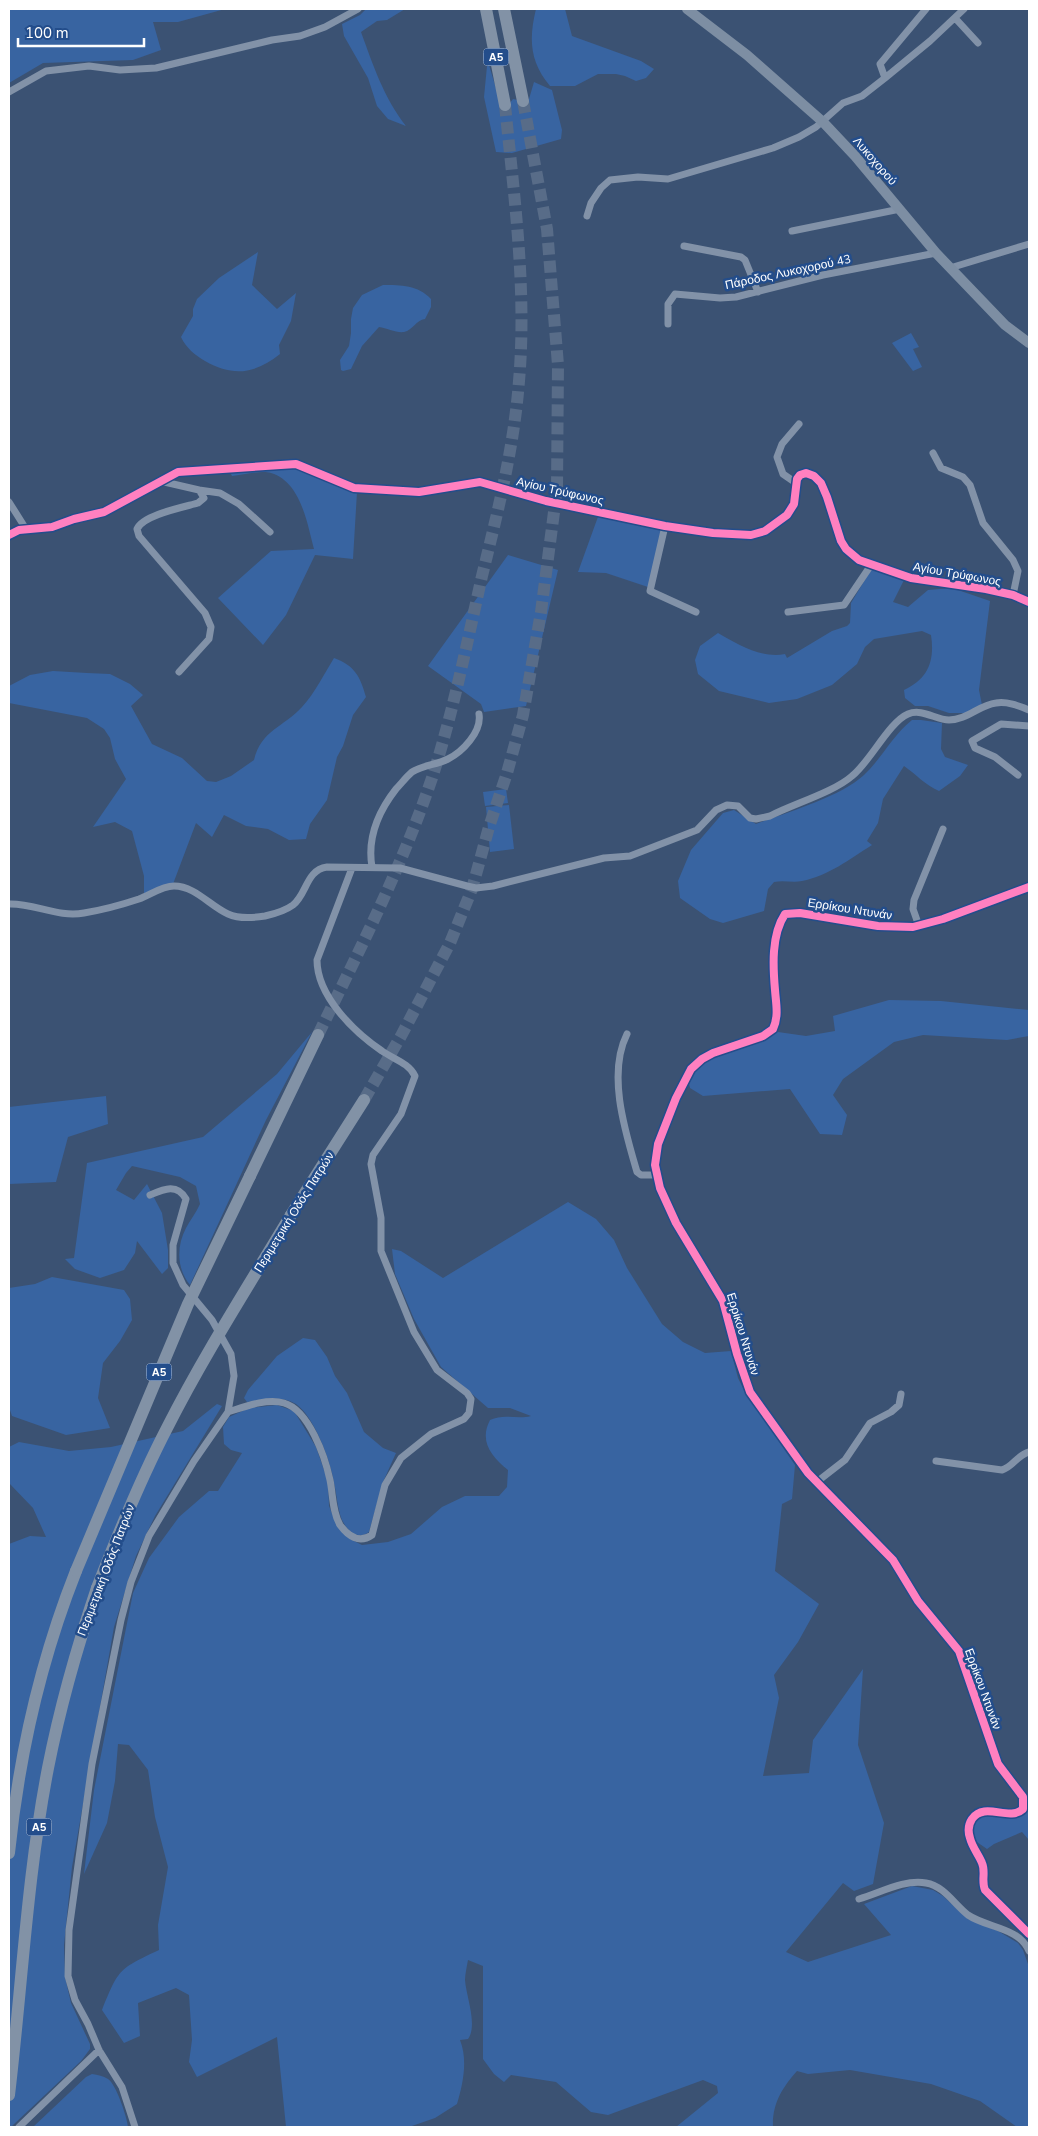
<svg xmlns="http://www.w3.org/2000/svg" width="1038" height="2136" viewBox="0 0 1038 2136" font-family="'Nunito Sans',sans-serif">
<style>
.green{fill:#3864a1}
.lines{fill:none;stroke-linecap:round;stroke-linejoin:round}
.highway-tunnel{stroke:#586c88;stroke-width:12;stroke-dasharray:12 6;stroke-linecap:butt}
.street{stroke:#8292a8;stroke-width:7}
.secondary{stroke:#7d8ea3;stroke-width:10}
.highway{stroke:#8292a6;stroke-width:12}
.highway-bridge{stroke:#8292a6;stroke-width:12}
.cycleway-casing{stroke:#234d8b;stroke-width:11}
.cycleway{stroke:#ff80c0;stroke-width:8}
.labels{text-anchor:middle;stroke-width:5;stroke-linejoin:round;paint-order:stroke}
.shield{fill:#234d8b;stroke:#bdcadc;stroke-width:1}
.shield-label{font-size:11px;font-weight:bold;fill:#fff}
.street-label{font-size:12px;fill:#fff;stroke:#234d8b}
</style>
<rect width="100%" height="100%" fill="#3b5273"/>
<path class="green" d="M9,9H225L178,22H153L161,50L133,60L43,63L9,83Z
M366,9H420H405L387,20L377,21L361,32C373,65 384,98 406,126L388,119L377,106L368,78L344,36L342,24L360,15Z
M536,9H565L572,36L641,61L654,69L646,78L636,81L625,76L616,74H598L575,86H550C529,61 529,38 536,9Z
M489,65L498,95L509,104L513,99L518,100L529,99L534,82L552,90L562,130L561,139L512,153L496,152L484,97L487,66Z
M258,252L252,285L277,309L296,293L291,321L279,345L280,354C255,374 233,377 205,361C195,355 186,348 181,337L193,316V309L197,299L219,278Z
M383,285C401,285 418,285 431,299V307L425,319C416,320 413,330 404,332C396,333 387,328 379,327L362,346L351,369L343,371L341,370L340,360L349,346L351,333V319L353,308L362,295Z
M911,333L919,347L913,349L922,367L913,371L892,343Z
M296,467L357,492L353,559L315,555L286,615L263,645L218,598L271,551L314,549C307,523 301,482 271,473C261,470 243,475 232,476L229,470Z
M599,514L663,527L648,587L606,573L578,572Z
M508,555L558,570L526,706L484,712L481,704L428,666Z
M872,568L904,580L893,602L908,607L928,590L952,588L990,601L979,690L982,705L966,713H949L928,706H915L905,698L904,690C928,679 935,661 931,635L922,631L874,639L865,647L857,664L832,685L797,699L769,703L719,691L698,674L695,660L700,646L718,633C737,644 762,659 785,654L787,658L832,631L847,626L850,623L851,603Z
M334,658C355,666 360,676 366,697L353,715L343,746L337,757L327,800L310,824L306,839L289,840L268,829L246,826L224,815L212,837L196,823L173,884L144,894V876L132,831L115,822L93,827L126,779L115,759L110,738L104,729L87,718L9,703V686L30,675L53,671L87,673L110,674L130,684L143,695L131,706L152,744L182,758L207,781L216,782L231,776L254,760C261,730 284,727 302,707C315,693 324,674 334,658Z
M912,720H921L942,723L941,749L945,757L968,765L960,776L939,791C925,785 917,775 904,766L883,799L878,823L867,841L872,845C850,859 828,876 802,881C793,883 784,880 774,882L768,889L764,911L723,923L710,919L680,898L678,881L691,850L723,813L734,810L756,824C788,812 840,797 864,775C882,758 893,735 912,720Z
M506,789L508,803L485,806L483,792Z
M509,805L514,849L490,852L486,807Z
M889,1000L941,1001L1029,1010V1036L1007,1040L923,1035L894,1042L843,1079L833,1095L847,1115L842,1135L820,1134L790,1089L703,1096L690,1088L689,1084L692,1073L700,1063L720,1053L778,1032L806,1036L835,1031L833,1016Z
M312,1032L266,1120L190,1285C177,1269 176,1247 186,1228C190,1220 196,1213 200,1204L196,1186L180,1177L132,1166L126,1173L116,1190L134,1200L147,1184L162,1213L168,1250V1268L162,1274L137,1241L135,1253L124,1270L100,1278L75,1269L65,1259L74,1258L87,1163L203,1137L277,1074Z
M106,1096L108,1124L68,1137L56,1182L9,1184V1107Z
M568,1202L596,1219L614,1240L627,1268L662,1324L683,1342L705,1353L731,1351L738,1378L745,1392L795,1465L792,1499L782,1504L775,1571L819,1604L798,1642L774,1675L779,1698L763,1776L809,1773L813,1740L863,1669L858,1745L884,1823L873,1884L854,1891L843,1883L786,1952L808,1962L891,1935L864,1904L912,1886L933,1890L943,1896L968,1919L998,1931L1018,1943L1023,1950L1029,1967V2127H1017L980,2101L931,2084L850,2070L808,2074L797,2071C782,2088 772,2104 773,2127H676L718,2093L717,2086L703,2080L608,2115L591,2112L556,2082L511,2075L504,2082L494,2074L483,2059V1966L468,1960C467,1966 465,1974 465,1980C466,1996 478,2025 468,2039L460,2040C468,2060 463,2084 457,2104L435,2118L409,2127H286L277,2037L197,2077L189,2062L192,2040L189,1995L176,1988L138,2003L140,2036L124,2043L102,2010C119,1968 119,1969 159,1950L158,1925L168,1867L155,1817L148,1770L129,1745L118,1744L115,1781L107,1823L84,1874L94,1790L133,1593L149,1558L179,1517L209,1491H218L242,1453L231,1450L224,1444L223,1427L229,1417L249,1408L277,1405L294,1411L316,1447L328,1481L329,1506L337,1525L350,1539L362,1545L388,1542L411,1534L442,1507L465,1496H499L507,1487L508,1470C491,1456 479,1441 490,1420C505,1413 517,1420 531,1416L510,1408H488L441,1367L414,1319L395,1274L392,1249L401,1251L443,1278Z
M52,1277L124,1290L130,1299L132,1320L120,1341L103,1363L98,1398L110,1428L66,1435L12,1416L9,1407V1288L35,1284Z
M303,1338L315,1340L327,1357L335,1376L347,1393L364,1432L383,1448L396,1453L383,1482L369,1532C358,1540 348,1532 342,1520C337,1508 337,1495 334,1483C331,1462 314,1416 296,1404C281,1395 263,1400 247,1402L244,1398L248,1390L277,1356Z
M217,1404L222,1406L155,1516L136,1556L114,1627L72,1867L64,1945L65,1977L71,2003L90,2044V2049L81,2061L12,2126L9,2127V1544L30,1536L46,1537L33,1508L9,1483V1447L19,1442L69,1451L111,1447L183,1431Z
M1029,1809V1840L1022,1832L994,1844L987,1849L974,1840C971,1829 972,1822 983,1816C999,1815 1017,1822 1029,1809Z
M92,2074C98,2075 103,2076 108,2079C116,2084 127,2117 128,2127H33L86,2077Z"/>
<g class="lines">
<path class="highway-tunnel" d="M318,1035C359,951 402,867 432,778C453,713 467,643 482,576C498,511 514,447 519,381C527,289 514,196 505,105
M364,1100L401,1036L450,943L472,889L489,827L507,773L523,715L541,612L557,489L558,365L547,229L523,101"/>
<path class="street" d="M955,18L978,43
M885,78L930,41L964,9
M9,92L46,71L89,66L120,70L156,68L272,40L300,36L325,27L358,9
M587,216L591,203L601,188L610,180L638,177L668,179L773,148L799,137L816,127L843,103L862,96L885,78L880,64L926,9
M792,231L900,209
M684,246L741,257L745,260L758,292
M950,268L1029,244
M668,324V304L675,294L720,298L736,297L823,275L936,253
M933,453L941,468L963,477L970,485L983,523L1013,560L1018,571L1013,595
M160,481L199,490L204,498L198,503C184,507 143,515 137,529L139,536L205,613L211,627L209,639L179,672
M796,483L783,474L777,457L782,444L799,424
M199,490L220,493L239,504L270,532
M9,502L26,529
M665,526L650,591L696,612
M9,535L19,530L52,527L74,519L104,512L178,472L296,464L354,488L419,492L480,482L546,501L665,526L713,533L751,535L765,531L787,515L794,504L797,479L800,475L806,473L814,476L821,483L827,497L841,541L846,549L859,560L911,578L986,589L1013,595L1029,602
M788,612L844,605L871,565
M1018,775L995,757L975,748L972,741L1001,724L1029,726
M372,867C367,838 378,812 396,789C401,784 406,777 412,772C423,765 436,765 448,759C462,752 482,732 479,714
M1029,887L943,919L913,927L878,926L800,913L785,914C771,935 773,967 775,990C776,1004 779,1016 773,1029L763,1036L713,1053L702,1059L691,1069L676,1098L658,1144L655,1165L660,1188L676,1223L723,1301L737,1354L750,1392L808,1473L893,1560L918,1601L959,1651L998,1764L1023,1797V1809C1009,1822 985,1801 972,1819C968,1825 968,1832 970,1838C972,1847 979,1855 982,1863C986,1872 981,1881 985,1890L1029,1934
M9,904C34,903 58,918 84,913C102,910 121,905 139,899C150,895 162,886 174,886C195,886 210,906 228,914C239,919 253,918 265,916C274,914 285,911 293,905C307,894 306,870 327,867L400,868L467,886L476,888L493,886L604,858L630,856L697,830L716,810L727,805L738,806L750,818L756,819L770,816C793,804 834,792 852,776C870,762 889,722 908,714C922,708 936,720 949,720C967,720 979,705 996,703C1007,701 1019,706 1029,710
M919,926L913,909L914,900L943,829
M627,1034C607,1074 625,1131 637,1172L641,1175H656
M228,1412C244,1407 266,1398 284,1403C309,1410 325,1457 330,1480C333,1494 332,1511 340,1525C348,1536 359,1544 372,1535L385,1485L401,1458L431,1434L464,1419L469,1413L471,1399L467,1393L437,1370L414,1332L381,1251V1218L371,1164L373,1155L401,1114L415,1076C409,1063 393,1059 382,1051C354,1032 317,996 317,960L352,868
M936,1461L1002,1470C1013,1467 1017,1455 1029,1452
M818,1481L845,1460L870,1423L891,1412L899,1405L901,1394
M859,1899C880,1893 904,1879 926,1883C944,1886 954,1904 968,1915C987,1928 1019,1927 1029,1951
M19,2127L99,2050
M135,2127L122,2087L99,2050L88,2024L75,2000L68,1976L69,1930L92,1764L121,1620L131,1582L149,1536L194,1461L228,1412L234,1376L231,1354L212,1320L183,1285L173,1263V1245L186,1199C177,1183 164,1189 150,1195"/>
<path class="secondary" d="M687,9L747,55L823,122L855,156L936,253L1005,325L1029,343"/>
<path class="highway" d="M486,9L505,105
M504,9L523,101
M250,1176L318,1035
M291,1215L364,1100
M9,1853C19,1755 40,1662 76,1571
M9,2095C22,1986 27,1876 48,1768C60,1707 77,1647 97,1588"/>
<path class="highway-bridge" d="M76,1571L188,1304L250,1176
M97,1588C118,1534 140,1480 167,1428C204,1355 249,1285 291,1215"/>
<g class="cycleway-casing">
<path id="cycleway" d="M9,535L19,530L52,527L74,519L104,512L178,472L296,464L354,488L419,492L480,482L546,501L665,526L713,533L751,535L765,531L787,515L794,504L797,479L800,475L806,473L814,476L821,483L827,497L841,541L846,549L859,560L911,578L986,589L1013,595L1029,602
M1029,887L943,919L913,927L878,926L800,913L785,914C771,935 773,967 775,990C776,1004 779,1016 773,1029L763,1036L713,1053L702,1059L691,1069L676,1098L658,1144L655,1165L660,1188L676,1223L723,1301L737,1354L750,1392L808,1473L893,1560L918,1601L959,1651L998,1764L1023,1797V1809C1009,1822 985,1801 972,1819C968,1825 968,1832 970,1838C972,1847 979,1855 982,1863C986,1872 981,1881 985,1890L1029,1934"/>
</g>
<use href="#cycleway" class="cycleway"/>
</g>
<g class="labels">
<g class="shield">
<rect x="483.5" y="48.5" width="25" height="17" rx="4"/>
<rect x="146.5" y="1363.5" width="25" height="17" rx="4"/>
<rect x="26.5" y="1818.5" width="25" height="17" rx="4"/>
</g>
<g class="shield-label">
<text x="496" y="61">Α5</text>
<text x="159" y="1376">Α5</text>
<text x="39" y="1831">Α5</text>
</g>
<g class="street-label">
<text transform="translate(875 161) rotate(49)" y="4">Λυκοχορού</text>
<text transform="translate(788 272) rotate(-12)" y="4">Πάροδος Λυκοχορού 43</text>
<text transform="translate(560 491) rotate(13)" y="4">Αγίου Τρύφωνος</text>
<text transform="translate(957 574) rotate(10)" y="4">Αγίου Τρύφωνος</text>
<text transform="translate(850 909) rotate(9)" y="4">Ερρίκου Ντυνάν</text>
<text transform="translate(294 1212) rotate(-58)" y="4">Περιμετρική Οδός Πατρών</text>
<text transform="translate(743 1334) rotate(73)" y="4">Ερρίκου Ντυνάν</text>
<text transform="translate(106 1570) rotate(-69)" y="4">Περιμετρική Οδός Πατρών</text>
<text transform="translate(983 1689) rotate(70)" y="4">Ερρίκου Ντυνάν</text>
</g>
</g>
<rect width="1038" height="2136" fill="none" stroke="#ffffff" stroke-width="20"/>
<path d="M18 38v8h126v-8" fill="none" stroke="#ffffff" stroke-width="2.5"/>
<text x="25" y="38" font-size="15" fill="#ffffff" stroke="#234d8b" stroke-width="4" paint-order="stroke">100 m</text>
</svg>
